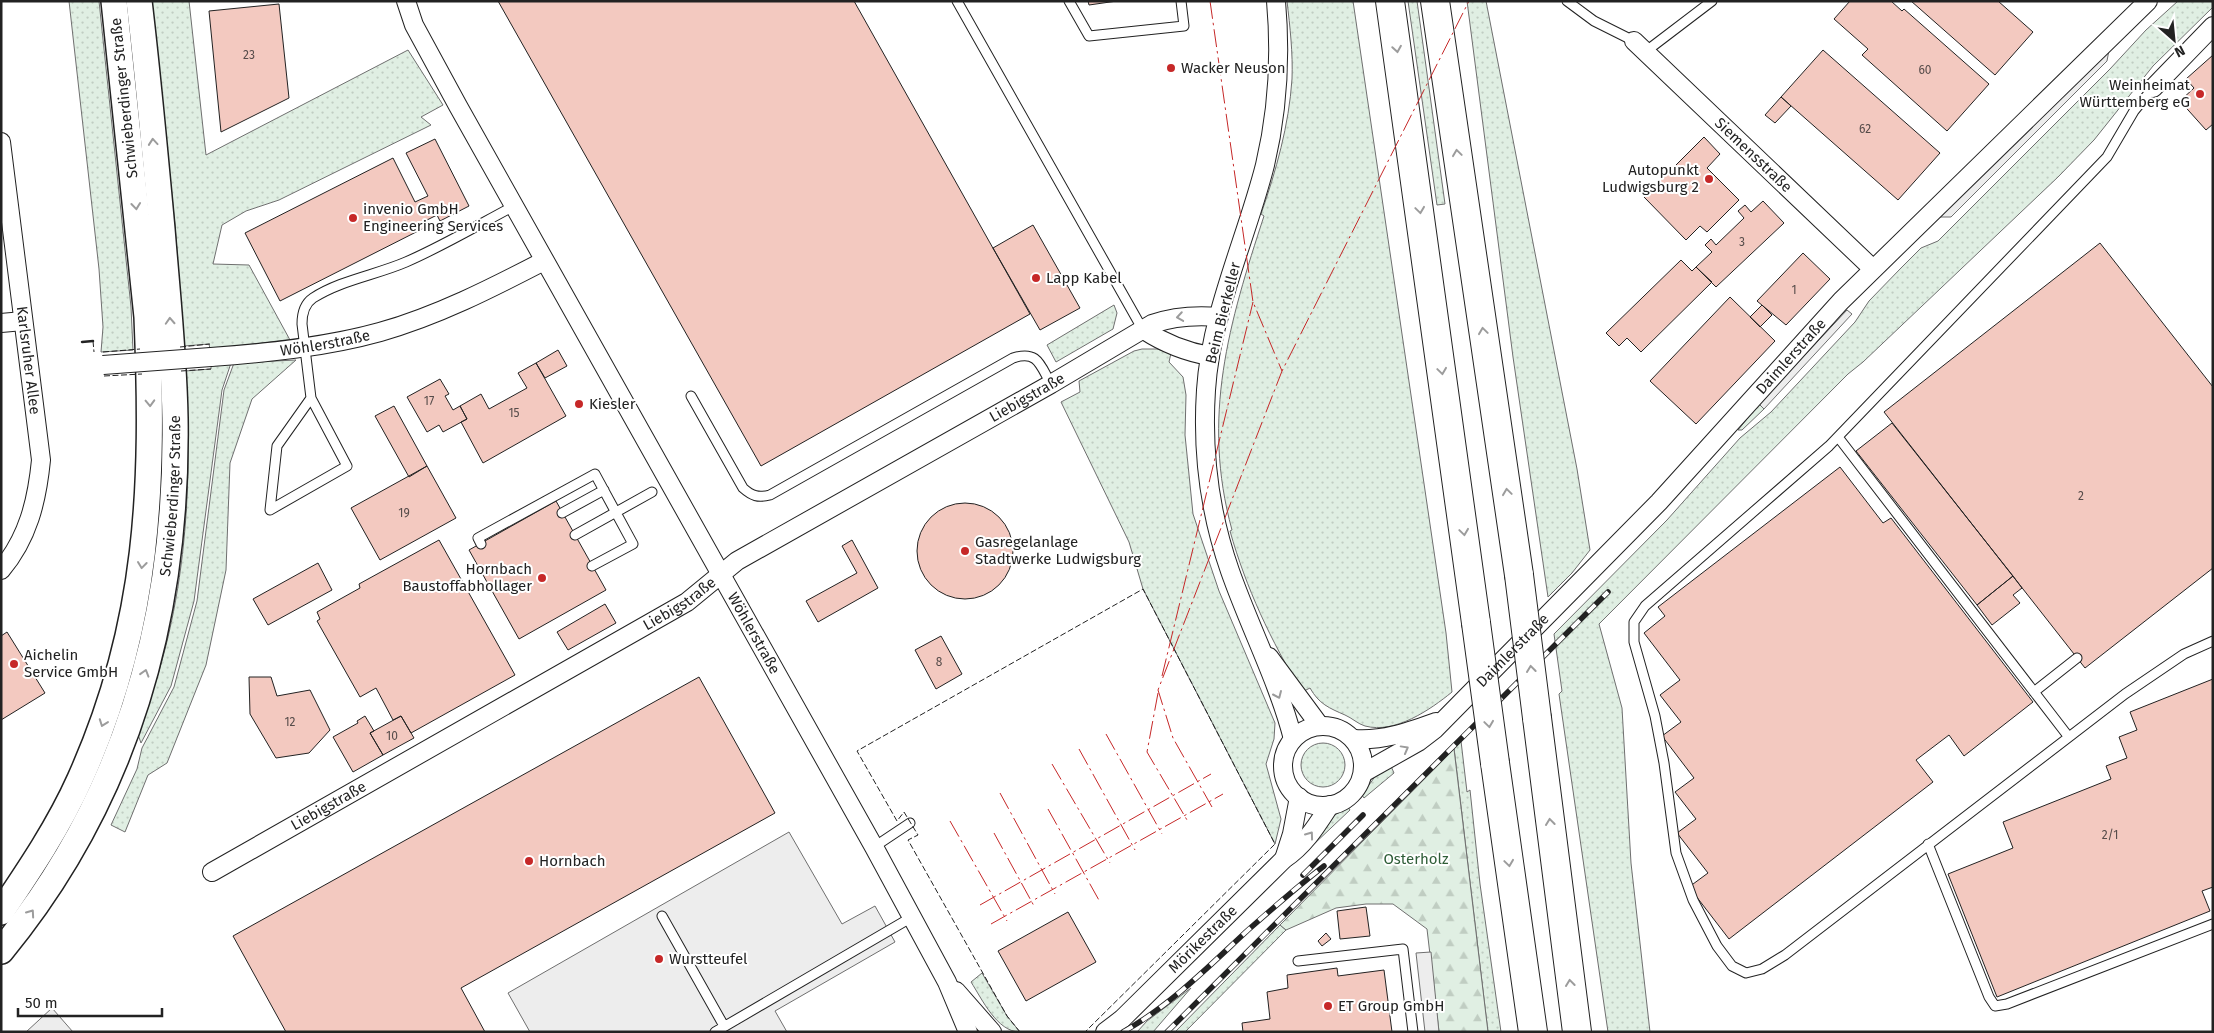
<svg xmlns="http://www.w3.org/2000/svg" width="2214" height="1033" viewBox="0 0 2214 1033" font-family="'Fira Sans',sans-serif">
<style>
.grass{fill:url(#grass-dots);stroke:#6f6f6f}
.forest{fill:url(#forest-firs);stroke:#6f6f6f}
.parking{fill:#ededed;stroke:#6f6f6f}
.building{fill:#f3c9c0;stroke:#222}
.lines{fill:none;stroke-linecap:round;stroke-linejoin:round}
.lane-casing{stroke:#222;stroke-width:11}
.street-casing{stroke:#222;stroke-width:20}
.secondary-casing{stroke:#222;stroke-width:28}
.highway-casing{stroke:#222;stroke-width:30}
.lane{stroke:#fff;stroke-width:9}
.street{stroke:#fff;stroke-width:18}
.secondary{stroke:#fff;stroke-width:25}
.highway{stroke:#fff;stroke-width:28}
.rail-casing{stroke:#222;stroke-width:5.5}
.rail{stroke:#fff;stroke-width:4;stroke-dasharray:11;stroke-linecap:butt}
.street-bridge-casing{stroke:#222;stroke-width:20;stroke-linecap:butt}
.highway-bridge-casing{stroke:#222;stroke-width:30;stroke-linecap:butt}
.street-bridge{stroke:#fff;stroke-width:18}
.highway-bridge{stroke:#fff;stroke-width:28}
.fence{stroke:#222;stroke-width:1;stroke-dasharray:6 2.5;stroke-linecap:butt}
.wall{stroke:#222;stroke-width:2.5}
.power{stroke:#c62828;stroke-width:1;stroke-dasharray:18 4 2.5 4;stroke-linecap:butt}
.oneway{stroke:#9c9c9c}
.poi-dot{fill:#c62828;stroke:#fff;stroke-width:2}
.labels{text-anchor:middle;stroke-width:4;stroke-linejoin:round;paint-order:stroke}
.number-label{font-size:12px;fill:#564c4a}
.poi-label{font-size:15px;fill:#222;stroke:#fff;text-anchor:start}
.street-label{font-size:15px;fill:#222;stroke:#fff}
.park-label{font-size:15px;fill:#2f5e38;stroke:#fff}
</style>
<defs>
<pattern id="grass-dots" width="8" height="8" patternUnits="userSpaceOnUse" patternTransform="scale(1.25)"><rect width="8" height="8" fill="#e0efe3"/><path d="M2 2h.1M6 6h.1" fill="none" stroke="#c0cdc2" stroke-width="1.8" stroke-linecap="round"/></pattern>
<pattern id="forest-firs" width="22" height="20" patternUnits="userSpaceOnUse" patternTransform="scale(1.25)"><rect width="22" height="20" fill="#e0efe3"/><path d="M5 1l3.5 6h-7zM16 11l3.5 6h-7z" fill="#c0cdc2"/></pattern>
</defs>
<rect width="100%" height="100%" fill="#fff"/>
<path class="grass" d="M69,1H99L131,307L133,350L101,352L103,327L99,269Z
M151,1H189L206,155L408,50L443,105L421,117L431,125L279,200L246,211L222,225L213,264L249,265L290,340L210,349L209,344L184,346L175,225Z
M1287,1H1353L1446,633L1452,692C1430,710 1395,734 1365,726C1358,724 1352,718 1345,715C1329,708 1319,704 1310,688L1302,692C1271,641 1246,588 1230,531L1232,530C1201,417 1229,323 1264,216L1261,214C1276,171 1289,125 1292,79C1293,53 1290,27 1287,1Z
M1408,1H1417L1445,204L1437,205Z
M1467,1H1486L1577,469L1590,550L1572,573L1548,597L1513,357Z
M2178,1H2213V7L2153,66L2094,140L2058,177L1863,362L1848,374L1599,624L1622,708L1631,863L1650,1032H1608L1559,694L1562,691L1554,634L1667,520L1740,438L1771,412L1855,322L1869,301L1901,268L1921,248L1938,241L2110,69L2146,30Z
M1114,305L1117,313L1113,329L1056,362L1047,345Z
M1142,349H1157L1171,353L1169,362L1183,377L1186,395L1185,435L1193,514L1219,591L1275,723L1274,739L1266,764L1281,819L1275,844L1143,589L1129,542L1061,402L1080,392L1079,381L1134,351Z
M296,360L252,399L230,463L226,570L206,665L167,763L148,775L125,832L111,825L137,769L142,748L174,687L197,601L224,390L234,363Z
M231,363L222,390L194,601L171,686L141,743L137,732C185,620 194,491 185,371L211,369V364Z
M1759,404L1764,409L1742,430H1738Z
M1461,741L1467,792L1470,790L1480,884L1501,1032H1488L1454,748Z
M1301 765a22 22 0 1 1 44 0a22 22 0 1 1-44 0Z
M1390,764L1394,773L1364,798L1362,795L1376,775Z
M1348,807L1350,810L1313,845L1330,818Z
M1280,925L1286,930L1185,1032H1175Z
M982,973L1007,1016L1020,1032C997,1032 982,999 971,982Z
M1191,988L1153,1032H1137L1147,1021Z"/>
<path class="forest" d="M1454,749L1488,1032H1439L1427,929L1393,904H1366L1336,908L1286,930L1280,925Z"/>
<path class="parking" d="M2109,50L2107,61L1951,217H1940L2047,109Z
M1847,310L1852,314L1764,409L1759,404Z
M789,832L842,924L875,906L895,942L775,1011L787,1032H530L508,993Z
M1431,952L1439,1032H1425L1416,953Z
M52,1008L73,1032H26Z"/>
<path class="building" d="M498,1H854L1030,314L761,466Z
M1088,1H1117L1089,5Z
M1850,1H1891L1902,11L1904,9L1989,84L1947,131L1862,55L1868,49L1834,19Z
M1911,1H1998L2033,32L1995,75Z
M279,4L289,98L221,132L209,11Z
M1823,50L1940,153L1898,200L1781,97Z
M2213,55V124L2206,130L2180,101L2194,88L2186,79Z
M1781,97L1791,106L1775,123L1765,115Z
M1704,137L1720,154L1707,168L1739,200L1707,232L1700,226L1686,240L1644,197Z
M435,139L469,206L440,221L437,215L423,222L426,227L280,301L245,233L393,158L415,202L428,196L406,153Z
M1763,201L1784,223L1716,287L1696,267L1712,252L1705,245L1711,239L1716,245L1744,218L1738,211L1745,205L1751,212Z
M1033,225L1080,308L1040,330L993,248Z
M2100,243L2213,387V568L2085,668L1884,412Z
M1803,253L1830,279L1786,325L1757,301Z
M1681,260L1692,271L1696,267L1712,282L1641,352L1627,338L1619,346L1606,333Z
M1730,297L1775,341L1696,424L1650,381Z
M1762,305L1772,315L1760,327L1750,317Z
M558,350L567,366L545,378L536,363Z
M536,363L566,416L483,463L461,422L467,419L460,406L481,394L489,409L527,388L518,373Z
M440,379L449,394L445,396L453,410L460,406L467,419L443,432L439,425L427,432L407,397Z
M394,406L427,466L409,477L375,416Z
M1892,423L2013,576L1977,605L1856,451Z
M427,466L456,518L380,560L351,508Z
M1840,467L1883,523L1891,518L2033,702L1964,756L1949,735L1916,760L1933,782L1729,939L1689,887L1708,873L1677,833L1696,819L1675,792L1694,778L1662,736L1681,722L1660,695L1680,680L1644,633L1665,616L1658,607Z
M556,501L606,590L519,639L469,550Z
M917 551a48 48 0 1 1 96 0a48 48 0 1 1-96 0Z
M439,540L515,675L411,733L401,716L393,720L376,688L360,697L317,621L320,619L317,612L360,588L359,584Z
M852,540L878,588L818,622L806,601L857,573L842,546Z
M318,563L332,590L268,625L253,599Z
M2013,576L2022,588L2013,595L2020,603L1992,625L1977,605Z
M605,604L616,623L568,650L557,632Z
M7,632L45,693L1,720V636Z
M941,636L962,674L936,689L915,650Z
M249,677H271L277,696L310,690L330,730L309,753L276,758L250,714Z
M699,677L775,813L461,988L485,1032H286L233,936Z
M2213,679V887L2202,891L2210,911L1997,997L1948,874L2013,848L2003,822L2111,779L2106,766L2127,758L2119,737L2137,730L2130,712Z
M365,716L374,731L370,733L383,755L353,772L333,737L358,723L357,721Z
M401,716L414,738L383,755L370,733Z
M1366,907L1370,936L1340,939L1337,911Z
M1068,912L1096,962L1026,1001L998,951Z
M1326,933L1331,939L1322,946L1318,941Z
M1337,968L1338,976L1384,970L1392,1032H1243L1242,1023L1270,1019L1267,992L1288,988L1287,975Z"/>
<g class="lines">
<g class="lane-casing">
<path id="lane" d="M957,1L1143,330
M1069,1L1089,36L1184,26L1181,1
M1567,1L1594,21L1634,41
M1645,52L1712,1
M2153,88L2134,111L2107,157L1829,446L1645,606L1634,622V642L1655,716L1664,763L1676,853L1693,900L1717,946L1732,966L1746,973L1762,969L1785,955L2125,694L2184,654L2213,641
M691,396L743,488C752,496 758,498 770,495L1013,358C1038,350 1040,365 1051,384
M311,398L277,446L270,510L347,466L311,398L302,324C302,314 304,304 313,298C341,280 376,275 406,262C443,246 478,225 514,206
M1838,437L2068,736
M562,513L604,490
M575,535L652,492
M481,544L478,538L595,474L633,544L592,566
M2034,692L2077,658
M1928,844L1989,997L1995,1006L2007,1004L2213,924
M874,847L910,823
M662,916L724,1026
M1298,961L1403,949L1413,1032
M715,1032L912,917"/>
</g>
<g class="street-casing">
<g id="street">
<path id="s1" d="M406,1L414,25L458,106L874,847L947,982L968,1032"/>
<path d="M1276,1C1281,57 1278,110 1265,165C1246,240 1211,312 1206,390C1202,451 1210,514 1230,571C1250,628 1278,681 1293,739"/>
<path id="s2" d="M1634,41L1873,269"/>
<path d="M2153,88L2213,26"/>
<path id="s3" d="M1,142L41,460C37,501 28,538 1,570"/>
<path d="M1,323L23,321"/>
<path d="M1144,330C1164,343 1186,352 1210,356"/>
<path id="s4" d="M211,357C267,353 326,347 380,332C437,316 492,288 544,261"/>
<path d="M1269,657L1320,726"/>
<circle cx="1323" cy="766" r="40"/>
<path d="M1354,739C1384,741 1408,732 1436,722"/>
<path id="s5" d="M1363,773L1418,742L1435,729L1659,502L1841,301L2148,1"/>
<path d="M1284,859L1292,834L1299,797"/>
<path id="s6" d="M212,872L687,602L737,561L1051,384L1152,324C1175,316 1196,315 1219,317"/>
<path d="M956,991L992,1032"/>
<path id="s7" d="M1105,1032L1122,1019L1284,859C1305,845 1317,825 1330,805"/>
</g>
</g>
<g class="secondary-casing">
<g id="secondary">
<path d="M1,912C30,869 59,826 80,779C150,624 154,484 147,317L114,1"/>
<path id="s8" d="M1,951C127,798 178,615 175,418C174,355 167,292 162,229C155,153 148,77 139,1"/>
</g>
</g>
<g class="highway-casing">
<path id="highway" d="M1390,1L1476,623
M1435,1L1519,575
M1537,718L1577,1032
M1495,763L1533,1032"/>
</g>
<use href="#lane" class="lane"/>
<use href="#street" class="street"/>
<use href="#secondary" class="secondary"/>
<use href="#highway" class="highway"/>
<g class="rail-casing">
<path id="rail" d="M1303,875L1363,815
M1123,1032C1171,1005 1208,967 1248,930C1273,908 1298,886 1324,866
M1167,1032L1608,592"/>
</g>
<use href="#rail" class="rail"/>
<g class="street-bridge-casing">
<path id="street-bridge" d="M103,365L211,357"/>
</g>
<g class="highway-bridge-casing">
<path id="highway-bridge" d="M1519,575L1537,718
M1476,623L1495,763"/>
</g>
<use href="#street-bridge" class="street-bridge"/>
<use href="#highway-bridge" class="highway-bridge"/>
<path class="fence" d="M93,341L94,352
M180,347L210,344
M103,352L140,349
M181,371L211,369
M104,376L142,374
M1020,1032L1007,1016L908,840L918,835L904,812L897,821L857,751L1143,589L1275,844L1085,1032"/>
<path class="wall" d="M82,342L93,341"/>
<path class="power" d="M1210,1L1253,302L1282,371
M1162,676L1253,302
M1158,693L1147,752L1187,820
M1106,734L1162,834
M1079,749L1135,850
M1052,764L1110,863
M1000,793L1055,894
M1212,807L1173,738L1158,690L1282,371L1469,1
M1048,809L1100,902
M950,821L1007,921
M994,833L1034,906
M980,905L1211,774
M991,924L1223,794"/>
</g>
<defs><path id="oneway-chevron" d="M-2-3.5L2.5 0L-2 3.5" fill="none" stroke-width="1.6" stroke-linecap="round" stroke-linejoin="round" transform="scale(1.25)"/></defs>
<g class="oneway">
<use href="#oneway-chevron" transform="translate(1397 49) rotate(81)"/>
<use href="#oneway-chevron" transform="translate(153 142) rotate(-95)"/>
<use href="#oneway-chevron" transform="translate(1457 153) rotate(-98)"/>
<use href="#oneway-chevron" transform="translate(136 206) rotate(84)"/>
<use href="#oneway-chevron" transform="translate(1420 210) rotate(82)"/>
<use href="#oneway-chevron" transform="translate(1180 317) rotate(171)"/>
<use href="#oneway-chevron" transform="translate(170 321) rotate(-93)"/>
<use href="#oneway-chevron" transform="translate(1483 331) rotate(-98)"/>
<use href="#oneway-chevron" transform="translate(1442 371) rotate(82)"/>
<use href="#oneway-chevron" transform="translate(150 403) rotate(88)"/>
<use href="#oneway-chevron" transform="translate(1507 492) rotate(-98)"/>
<use href="#oneway-chevron" transform="translate(1464 532) rotate(82)"/>
<use href="#oneway-chevron" transform="translate(142 565) rotate(97)"/>
<use href="#oneway-chevron" transform="translate(1531 669) rotate(-97)"/>
<use href="#oneway-chevron" transform="translate(145 673) rotate(-73)"/>
<use href="#oneway-chevron" transform="translate(1278 695) rotate(66)"/>
<use href="#oneway-chevron" transform="translate(103 723) rotate(110)"/>
<use href="#oneway-chevron" transform="translate(1489 724) rotate(82)"/>
<use href="#oneway-chevron" transform="translate(1405 749) rotate(-29)"/>
<use href="#oneway-chevron" transform="translate(1550 822) rotate(-97)"/>
<use href="#oneway-chevron" transform="translate(1310 835) rotate(-54)"/>
<use href="#oneway-chevron" transform="translate(1509 863) rotate(82)"/>
<use href="#oneway-chevron" transform="translate(31 913) rotate(-55)"/>
<use href="#oneway-chevron" transform="translate(1570 983) rotate(-97)"/>
</g>
<g class="poi-dot">
<circle cx="1171" cy="68" r="5"/>
<circle cx="2200" cy="94" r="5"/>
<circle cx="1709" cy="179" r="5"/>
<circle cx="353" cy="218" r="5"/>
<circle cx="1036" cy="278" r="5"/>
<circle cx="579" cy="404" r="5"/>
<circle cx="965" cy="551" r="5"/>
<circle cx="542" cy="578" r="5"/>
<circle cx="14" cy="664" r="5"/>
<circle cx="529" cy="861" r="5"/>
<circle cx="659" cy="959" r="5"/>
<circle cx="1328" cy="1006" r="5"/>
</g>
<g class="labels">
<g class="number-label">
<text x="249" y="59">23</text>
<text x="1925" y="74">60</text>
<text x="1865" y="133">62</text>
<text x="1742" y="246">3</text>
<text x="1794" y="294">1</text>
<text x="429" y="405">17</text>
<text x="514" y="417">15</text>
<text x="2081" y="500">2</text>
<text x="404" y="517">19</text>
<text x="939" y="666">8</text>
<text x="290" y="726">12</text>
<text x="392" y="740">10</text>
<text x="2110" y="839">2/1</text>
</g>
<g class="poi-label">
<text x="1181" y="73">Wacker Neuson</text>
<text x="2190" y="90" text-anchor="end">Weinheimat<tspan x="2190" dy="17">Württemberg eG</tspan></text>
<text x="1699" y="175" text-anchor="end">Autopunkt<tspan x="1699" dy="17">Ludwigsburg 2</tspan></text>
<text x="363" y="214">invenio GmbH<tspan x="363" dy="17">Engineering Services</tspan></text>
<text x="1046" y="283">Lapp Kabel</text>
<text x="589" y="409">Kiesler</text>
<text x="975" y="547">Gasregelanlage<tspan x="975" dy="17">Stadtwerke Ludwigsburg</tspan></text>
<text x="532" y="574" text-anchor="end">Hornbach<tspan x="532" dy="17">Baustoffabhollager</tspan></text>
<text x="24" y="660">Aichelin<tspan x="24" dy="17">Service GmbH</tspan></text>
<text x="539" y="866">Hornbach</text>
<text x="669" y="964">Wurstteufel</text>
<text x="1338" y="1011">ET Group GmbH</text>
</g>
<g class="street-label">
<text transform="translate(124 98) rotate(-96)" y="5">Schwieberdinger Straße</text>
<text dy="5" stroke="none"><textPath href="#s2" startOffset="165">Siemensstraße</textPath></text>
<text transform="translate(1223 313) rotate(-76)" y="5">Beim Bierkeller</text>
<text dy="5" stroke="none"><textPath href="#s4" startOffset="115">Wöhlerstraße</textPath></text>
<text dy="5" stroke="none"><textPath href="#s5" startOffset="600">Daimlerstraße</textPath></text>
<text dy="5" stroke="none"><textPath href="#s3" startOffset="220">Karlsruher Allee</textPath></text>
<text dy="5" stroke="none"><textPath href="#s6" startOffset="944">Liebigstraße</textPath></text>
<text dy="5" stroke="none"><textPath href="#s8" startOffset="495">Schwieberdinger Straße</textPath></text>
<text dy="5" stroke="none"><textPath href="#s6" startOffset="539">Liebigstraße</textPath></text>
<text dy="5" stroke="none"><textPath href="#s1" startOffset="722">Wöhlerstraße</textPath></text>
<text dy="5" stroke="none"><textPath href="#s5" startOffset="195">Daimlerstraße</textPath></text>
<text dy="5" stroke="none"><textPath href="#s6" startOffset="134">Liebigstraße</textPath></text>
<text dy="5" stroke="none"><textPath href="#s7" startOffset="135">Mörikestraße</textPath></text>
</g>
<g class="park-label">
<text x="1416" y="864">Osterholz</text>
</g>
</g>
<rect width="2214" height="1033" fill="none" stroke="#222222" stroke-width="5"/>
<g transform="translate(2174 40) rotate(153)" stroke="#ffffff" stroke-width="4" paint-order="stroke">
<path d="M0-4L9 19L0 12L-9 19Z" fill="#222222"/>
<text y="-8" font-size="14" font-weight="bold" text-anchor="middle" fill="#222222">N</text>
</g>
<path d="M18 1008v8h144v-8" fill="none" stroke="#222222" stroke-width="2.5"/>
<text x="25" y="1008" font-size="15" fill="#222222" stroke="#ffffff" stroke-width="4" paint-order="stroke">50 m</text>
</svg>
